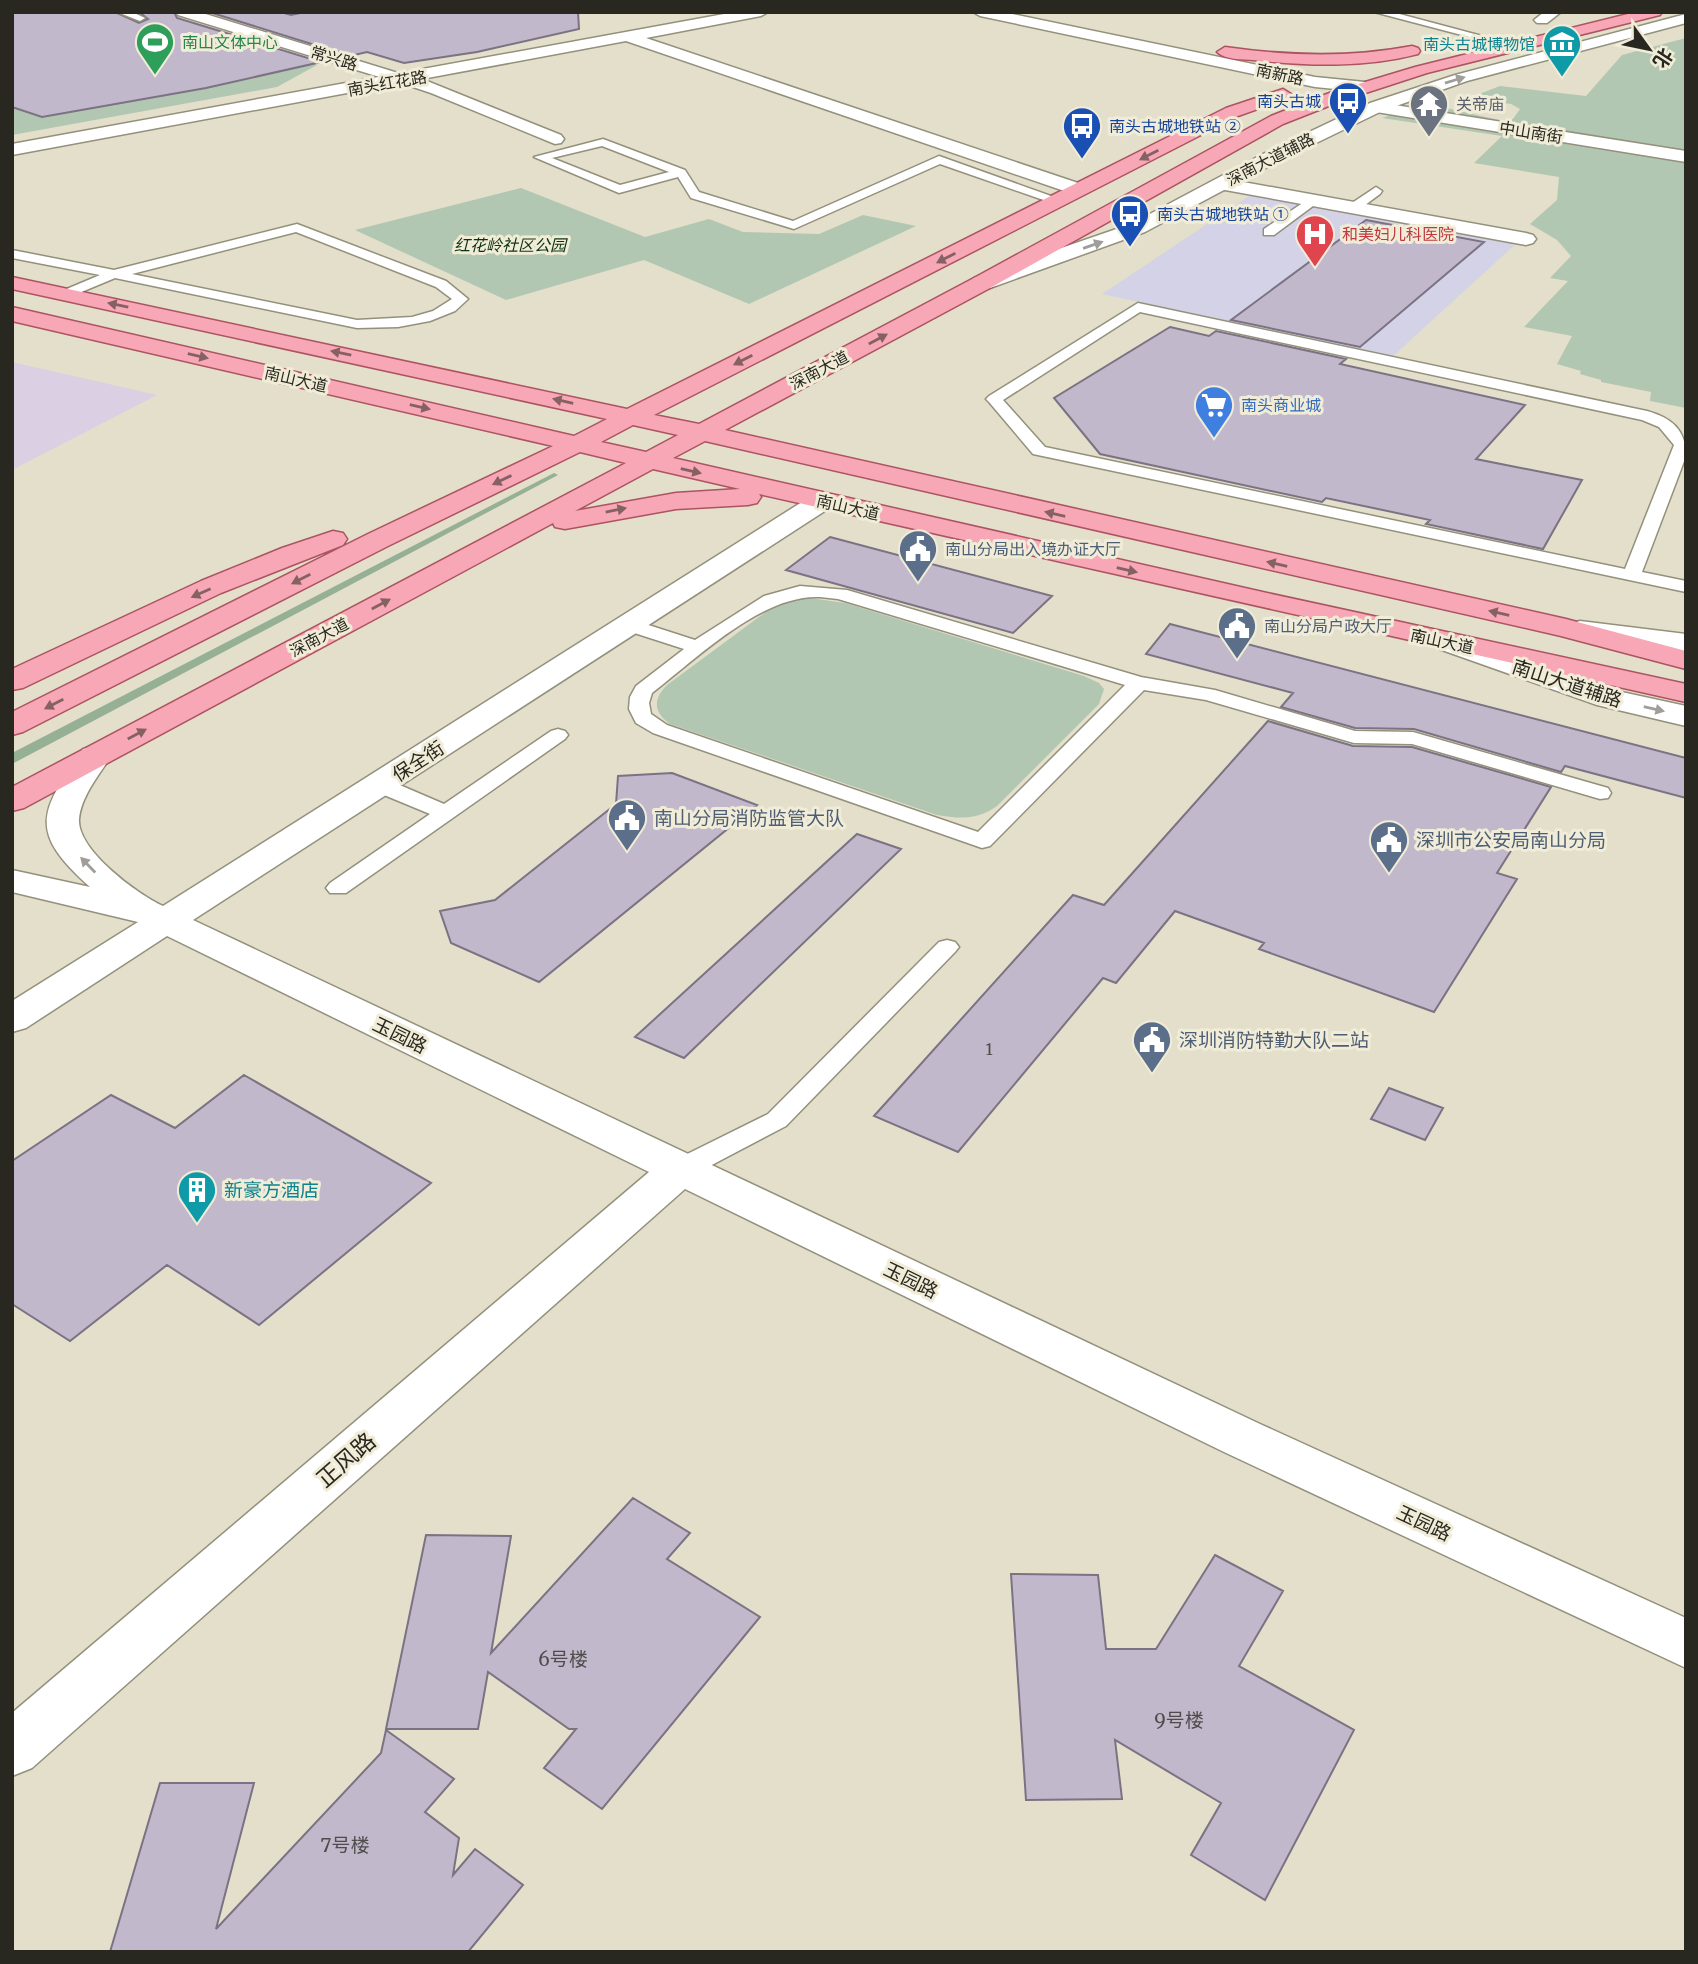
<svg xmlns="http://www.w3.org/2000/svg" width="1698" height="1964" viewBox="0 0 1698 1964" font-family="Merriweather,'Noto Sans SC',serif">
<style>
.industrial{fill:#dbcfe4}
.medical{fill:#d4d2e7}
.green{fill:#b2c7b2}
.forest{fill:#95b095}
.building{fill:#c2b8cb;stroke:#7b7283;stroke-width:2}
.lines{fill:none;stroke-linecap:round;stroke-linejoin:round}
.lane-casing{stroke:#93907c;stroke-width:3}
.street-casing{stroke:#93907c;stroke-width:3}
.secondary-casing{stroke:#93907c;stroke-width:3}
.primary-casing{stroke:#ac5461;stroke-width:3}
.lane{fill:#fff;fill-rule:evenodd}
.street{fill:#fff;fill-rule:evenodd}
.secondary{fill:#fff;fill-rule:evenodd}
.primary{fill:#f7a7b5;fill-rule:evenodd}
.oneway{fill:#9f9e9b}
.oneway2{fill:#866163}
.labels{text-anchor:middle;stroke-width:6;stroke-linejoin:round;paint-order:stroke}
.far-leisure-label{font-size:16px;fill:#27864d;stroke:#f0ecd7;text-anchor:start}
.far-culture-label{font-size:16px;fill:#0d838f;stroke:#f0ecd7;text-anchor:end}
.far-street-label{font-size:16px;fill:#292820;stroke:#f0ecd7}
.far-transit-label{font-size:16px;fill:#164399;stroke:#f0ecd7;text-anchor:start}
.far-worship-label{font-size:16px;fill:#5b616d;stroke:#f0ecd7;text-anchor:start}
.far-health-label{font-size:16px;fill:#be3a42;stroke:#f0ecd7;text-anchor:start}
.far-park-label{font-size:16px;font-style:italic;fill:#09330e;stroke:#f0ecd7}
.far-shop-label{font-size:16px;fill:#366cbe;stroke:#f0ecd7;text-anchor:start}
.far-service-label{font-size:16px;fill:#4e5e75;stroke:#f0ecd7;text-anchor:start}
.number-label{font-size:16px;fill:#4f4c4b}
.street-label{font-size:19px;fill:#292820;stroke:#f0ecd7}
.service-label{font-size:19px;fill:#4e5e75;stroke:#f0ecd7;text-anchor:start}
.culture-label{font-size:19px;fill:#0d838f;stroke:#f0ecd7;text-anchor:start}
.near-number-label{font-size:19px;fill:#4f4c4b}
.near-street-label{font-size:23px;fill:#292820;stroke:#f0ecd7}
</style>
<rect width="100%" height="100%" fill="#e3dfca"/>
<path class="industrial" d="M12,362L157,395L12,470Z"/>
<path class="medical" d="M1252,194L1518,242L1393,356L1102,294Z"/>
<path class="green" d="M12,12H141L317,65L277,87L12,135Z
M1686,38V408L1650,401L1651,392L1601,382V380L1580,374L1581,371L1557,364L1572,336L1524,327L1568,281L1550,278L1571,256L1557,240L1530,224L1557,200L1559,177L1474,163L1502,136L1382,118L1425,103L1503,121L1513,119L1520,109L1511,104L1469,98L1500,86L1586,96L1622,55Z
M521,188L645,237L709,219L743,232L819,234L863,215L916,226L749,304L644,260L506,300L355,230Z
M803,597L845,603L1084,676L1099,683L1104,689L1099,704L997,806C977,820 960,819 937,815L670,724C653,712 653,699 667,685L767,611L782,603Z"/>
<path class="forest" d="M554,473L558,475L12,764V753Z"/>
<path class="building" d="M12,12H115L139,23L148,19L139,12H174L177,18L321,62L206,88L42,117L12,107Z
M209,12H281L291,15L305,12H578L579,29L477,52L404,63L367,52L350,56Z
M1366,220L1484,242L1360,347L1231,320Z
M1170,327L1209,336L1216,331L1346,359L1340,364L1525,405L1476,459L1582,480L1543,549L1426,524L1430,520L1326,498L1322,502L1100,454L1054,398Z
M830,537L1052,596L1013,633L786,570Z
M1170,624L1686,758V798L1565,766L1561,772L1414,729L1355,728L1281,707L1293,693L1146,654Z
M1268,721L1353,746L1412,747L1551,787L1497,873L1517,879L1434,1012L1259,949L1264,943L1175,911L1116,983L1103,978L958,1152L874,1116L1073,895L1104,905Z
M672,773L757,805L539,982L451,943L440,911L495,900L616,804L618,776Z
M857,834L901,849L684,1058L635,1037Z
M244,1075L431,1183L259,1325L167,1265L70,1341L12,1304V1161L111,1095L175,1128Z
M1389,1088L1443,1108L1425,1140L1371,1119Z
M633,1498L690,1533L667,1559L760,1617L602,1809L544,1768L576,1729H569L488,1672L478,1729H386L426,1535L511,1536L491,1653Z
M1215,1555L1283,1591L1239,1666L1354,1730L1265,1900L1191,1855L1221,1803L1115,1740L1122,1799L1026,1800L1011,1574L1098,1575L1106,1649H1156Z
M386,1730L454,1779L425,1812L459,1838L453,1875L475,1849L523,1885L468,1952H110L160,1783H254L216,1929L381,1753Z"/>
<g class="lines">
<g class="lane-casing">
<path id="lane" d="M117,12H132L145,18L140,21Z
M1374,12H1392L1482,36L1477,39Z
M603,139L685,170L699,192L793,221L939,156L1065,201L1063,204H1055L940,164L794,229L691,198L678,177L619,193L534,157ZM602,146L669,172L620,185L552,158Z
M1376,187L1382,191L1380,194L1357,211H1349V205Z
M1313,196L1319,200L1317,203L1274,235H1264V229Z
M297,224L446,281L468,299L455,311L430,321L398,327L357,328L115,278L67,298L62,297V291L100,275L12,258V250L114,270ZM296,232L436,287L452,299L433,311L412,317L357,320L132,274Z
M1138,303L1647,411C1672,418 1686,430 1686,456L1642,572L1686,581V592L1033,454L989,402L986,399L989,396ZM1140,312L1642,420L1659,427L1674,445L1625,569L1045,447L1003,400Z
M800,586L847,590L1141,677L1215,690L1355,731L1413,732L1608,788L1611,793L1608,798L1600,799L1412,744L1354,743L1206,700L1144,690L990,846L982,848L653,733L636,723L629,709L630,697L636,686L684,649L622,629L620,625L622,621H636L695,640L764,596ZM820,597L838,599L1125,685L978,832L667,725L651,714L649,703L652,693C696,659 762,594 820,597Z
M558,729L565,731L568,735L565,739L346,893H330L326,888L330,883L430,814L372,790L369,785L372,780H388L444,804L551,731Z
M947,940L955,942L959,947L955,952L786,1126L689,1177L679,1180L669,1177L665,1170L669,1163L768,1114L939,942Z"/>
</g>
<g class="street-casing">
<path id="street" d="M735,12H768L761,16L646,38L1087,186L1090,190L1080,196L1073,194L626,41L422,79L561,135L564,139L561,143L555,144L431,93L401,83L12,155V144Z
M1376,102L1686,151V162L1370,111L1367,107Z
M1221,178L1526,233L1533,235L1536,239L1533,243L1526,245L1214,188L1211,184Z
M822,493L831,495L835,501L831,507L193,920L1260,1424L1686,1618V1668L1224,1452L685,1189L32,1768L12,1776V1713L649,1172L167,936L26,1028L12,1032V1001L138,922L12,892V870L90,887C27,831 40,812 83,749L95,746L107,749L111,756C100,774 81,796 79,819C77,850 137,894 163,906L813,495Z"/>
</g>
<g class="secondary-casing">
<path id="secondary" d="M176,12H199L411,77L413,80L411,83H399L178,15Z
M973,12H1003L1315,77L1365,82L1373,87L1365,92L1315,87L980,16Z
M1544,12H1561L1547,23H1537L1534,20Z
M1686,14V23L1467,81L1382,111L1275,163L1145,232L990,288H974L971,283L974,278L1131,224L1261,155L1370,103L1455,75Z
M1580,621L1686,634V652L1569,636L1565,630L1569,624Z
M1450,634L1617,691L1686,706V726L1597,705L1439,649L1435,643L1439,637Z"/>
</g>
<g class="primary-casing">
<path id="primary" d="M1636,12H1662L1660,15L1427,73L1344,100L1283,124L990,288L725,430L1566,619L1686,651V669L1561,636L705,441L673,458L1267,593L1686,684V702L759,494L761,497L757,503L748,505L676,509L565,529L555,527L553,523L24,808L12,811V787L626,463L580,452L388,546L23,732L12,735V712L368,534L553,446L12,321V307L574,436L607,419L12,289V277L627,409L1226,108L1283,89L1291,94L1289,98L1238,116L654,415L699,424L974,278L1271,116L1332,92L1415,67ZM633,425L678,435L646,452L601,442ZM653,469L740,489L676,493L575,511Z
M1412,46L1418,48L1420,51L1418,54C1364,68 1308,66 1253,60C1242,59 1225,60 1217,52L1225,47C1288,56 1349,58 1412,46Z
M333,531L343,533L347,539L343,545L221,593L23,688L12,690V669L201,581L282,548Z"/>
</g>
<use href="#lane" class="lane"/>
<use href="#street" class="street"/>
<use href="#secondary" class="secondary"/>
<use href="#primary" class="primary"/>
</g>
<defs><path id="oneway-solid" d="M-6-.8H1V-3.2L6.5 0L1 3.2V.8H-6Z" transform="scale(1.75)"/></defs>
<g class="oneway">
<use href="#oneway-solid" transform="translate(1455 80) rotate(-17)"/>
<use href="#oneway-solid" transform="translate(1093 245) rotate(-19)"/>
<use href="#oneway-solid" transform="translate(1654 709) rotate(13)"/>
<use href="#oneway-solid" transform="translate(88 865) rotate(-134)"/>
</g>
<g class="oneway2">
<use href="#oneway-solid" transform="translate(1149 155) rotate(153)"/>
<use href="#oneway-solid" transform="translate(946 258) rotate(153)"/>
<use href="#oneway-solid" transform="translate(118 305) rotate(-168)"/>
<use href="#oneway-solid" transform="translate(878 339) rotate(-28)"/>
<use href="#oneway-solid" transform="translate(341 353) rotate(-168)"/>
<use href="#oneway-solid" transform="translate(198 356) rotate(13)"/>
<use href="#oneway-solid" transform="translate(743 360) rotate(153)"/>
<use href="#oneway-solid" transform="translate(563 401) rotate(-167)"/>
<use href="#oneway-solid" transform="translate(420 407) rotate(13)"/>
<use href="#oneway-solid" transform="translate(691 471) rotate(13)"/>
<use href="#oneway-solid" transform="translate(502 480) rotate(154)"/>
<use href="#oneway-solid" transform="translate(616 510) rotate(-11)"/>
<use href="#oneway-solid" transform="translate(1055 514) rotate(-167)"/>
<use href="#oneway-solid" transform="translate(1277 564) rotate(-167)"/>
<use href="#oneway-solid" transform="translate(1127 570) rotate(13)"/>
<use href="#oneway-solid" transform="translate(301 579) rotate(153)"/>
<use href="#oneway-solid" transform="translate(201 593) rotate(156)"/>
<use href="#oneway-solid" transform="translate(381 604) rotate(-28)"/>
<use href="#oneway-solid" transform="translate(1499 613) rotate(-167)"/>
<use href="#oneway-solid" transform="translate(54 704) rotate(153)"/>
<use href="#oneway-solid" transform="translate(137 734) rotate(-28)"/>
</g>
<defs>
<g id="stadium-pin" transform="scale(2.0125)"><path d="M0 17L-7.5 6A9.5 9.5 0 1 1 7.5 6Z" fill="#2e9e5b" stroke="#f0ecd7"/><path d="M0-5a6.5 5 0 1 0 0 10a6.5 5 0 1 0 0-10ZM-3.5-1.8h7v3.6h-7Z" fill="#fff"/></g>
<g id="museum-pin" transform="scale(2.0125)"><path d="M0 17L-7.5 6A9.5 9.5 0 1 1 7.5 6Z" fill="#0f9aa8" stroke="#f0ecd7"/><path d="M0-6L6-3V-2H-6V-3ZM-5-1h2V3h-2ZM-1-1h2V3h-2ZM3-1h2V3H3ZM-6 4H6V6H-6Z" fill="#fff"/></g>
<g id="bus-pin" transform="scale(2.0125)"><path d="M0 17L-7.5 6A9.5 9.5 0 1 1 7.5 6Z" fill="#1a4fb4" stroke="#f0ecd7"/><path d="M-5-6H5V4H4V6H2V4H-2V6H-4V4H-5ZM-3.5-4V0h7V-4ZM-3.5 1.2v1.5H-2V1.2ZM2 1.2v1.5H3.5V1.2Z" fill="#fff"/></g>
<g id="temple-pin" transform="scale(2.0125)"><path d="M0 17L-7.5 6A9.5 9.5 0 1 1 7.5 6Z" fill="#6b7280" stroke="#f0ecd7"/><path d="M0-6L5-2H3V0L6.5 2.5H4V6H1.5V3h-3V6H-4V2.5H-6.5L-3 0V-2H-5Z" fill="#fff"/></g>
<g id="hospital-pin" transform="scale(2.0125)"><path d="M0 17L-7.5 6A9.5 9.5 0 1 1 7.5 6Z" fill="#e0444e" stroke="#f0ecd7"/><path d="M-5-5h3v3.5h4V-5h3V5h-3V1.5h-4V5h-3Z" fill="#fff"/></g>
<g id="supermarket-pin" transform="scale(2.0125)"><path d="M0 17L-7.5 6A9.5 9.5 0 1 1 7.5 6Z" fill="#3f7fe0" stroke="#f0ecd7"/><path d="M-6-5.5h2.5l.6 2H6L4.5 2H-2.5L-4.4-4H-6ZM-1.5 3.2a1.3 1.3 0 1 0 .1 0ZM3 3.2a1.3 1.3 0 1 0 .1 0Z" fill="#fff"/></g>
<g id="civic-pin" transform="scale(2.0125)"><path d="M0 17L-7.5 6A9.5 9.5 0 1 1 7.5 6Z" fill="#5c6f8a" stroke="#f0ecd7"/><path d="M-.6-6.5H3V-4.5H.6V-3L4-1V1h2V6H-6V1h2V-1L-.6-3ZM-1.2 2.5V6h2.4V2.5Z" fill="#fff"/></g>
<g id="building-pin" transform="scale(2.0125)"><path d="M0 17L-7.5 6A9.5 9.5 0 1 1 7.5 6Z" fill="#0f9aa8" stroke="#f0ecd7"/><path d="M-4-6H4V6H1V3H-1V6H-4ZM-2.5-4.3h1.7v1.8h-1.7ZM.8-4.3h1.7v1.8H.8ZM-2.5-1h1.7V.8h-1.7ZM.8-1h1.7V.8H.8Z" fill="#fff"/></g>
</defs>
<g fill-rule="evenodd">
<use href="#stadium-pin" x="155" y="42"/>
<use href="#museum-pin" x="1562" y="44"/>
<use href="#bus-pin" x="1348" y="101"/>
<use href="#temple-pin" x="1429" y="104"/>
<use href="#bus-pin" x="1082" y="126"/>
<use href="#bus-pin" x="1130" y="214"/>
<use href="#hospital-pin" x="1315" y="234"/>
<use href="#supermarket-pin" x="1214" y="405"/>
<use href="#civic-pin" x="918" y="549"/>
<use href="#civic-pin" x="1237" y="626"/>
<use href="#civic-pin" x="627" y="818"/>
<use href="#civic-pin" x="1389" y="840"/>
<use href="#civic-pin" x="1152" y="1040"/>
<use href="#building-pin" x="197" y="1190"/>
</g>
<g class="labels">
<g class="far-leisure-label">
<text x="182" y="48">南山文体中心</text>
</g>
<g class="far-culture-label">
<text x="1535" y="50">南头古城博物馆</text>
</g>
<g class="far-street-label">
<text transform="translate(334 58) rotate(17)" y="6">常兴路</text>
<text transform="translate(1280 74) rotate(12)" y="6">南新路</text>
<text transform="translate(387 83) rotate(-10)" y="6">南头红花路</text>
<text transform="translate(1531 132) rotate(9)" y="6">中山南街</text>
<text transform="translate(1270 159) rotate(-27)" y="6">深南大道辅路</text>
<text transform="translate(819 370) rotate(-28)" y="6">深南大道</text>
<text transform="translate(296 379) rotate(13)" y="6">南山大道</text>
<text transform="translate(848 507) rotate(13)" y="6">南山大道</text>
<text transform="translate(319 637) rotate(-28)" y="6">深南大道</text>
<text transform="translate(1442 641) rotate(12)" y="6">南山大道</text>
</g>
<g class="far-transit-label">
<text x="1321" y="107" text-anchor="end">南头古城</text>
<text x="1109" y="132">南头古城地铁站 ②</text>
<text x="1157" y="220">南头古城地铁站 ①</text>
</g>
<g class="far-worship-label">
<text x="1456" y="110">关帝庙</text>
</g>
<g class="far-health-label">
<text x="1342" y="240">和美妇儿科医院</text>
</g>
<g class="far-park-label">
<text x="510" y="251">红花岭社区公园</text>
</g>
<g class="far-shop-label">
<text x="1241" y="411">南头商业城</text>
</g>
<g class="far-service-label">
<text x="945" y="555">南山分局出入境办证大厅</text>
<text x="1264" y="632">南山分局户政大厅</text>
</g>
<g class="number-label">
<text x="989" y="1055">1</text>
</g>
<g class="street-label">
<text transform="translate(1567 683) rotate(18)" y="7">南山大道辅路</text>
<text transform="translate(418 761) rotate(-33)" y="7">保全街</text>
<text transform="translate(400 1035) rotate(26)" y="7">玉园路</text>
<text transform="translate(911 1280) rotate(26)" y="7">玉园路</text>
<text transform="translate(1424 1523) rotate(25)" y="7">玉园路</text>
</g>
<g class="service-label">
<text x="654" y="825">南山分局消防监管大队</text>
<text x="1416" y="847">深圳市公安局南山分局</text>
<text x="1179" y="1047">深圳消防特勤大队二站</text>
</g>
<g class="culture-label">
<text x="224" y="1197">新豪方酒店</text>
</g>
<g class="near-number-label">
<text x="563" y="1666">6号楼</text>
<text x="1179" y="1727">9号楼</text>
<text x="345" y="1852">7号楼</text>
</g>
<g class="near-street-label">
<text transform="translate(346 1460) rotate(-41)" y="8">正风路</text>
</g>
</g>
<rect width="1698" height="1964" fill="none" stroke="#292820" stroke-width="28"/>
<g transform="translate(1649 49) rotate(123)" stroke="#f0ecd7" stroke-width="5" paint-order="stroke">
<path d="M0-5L12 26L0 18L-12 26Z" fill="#292820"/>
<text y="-10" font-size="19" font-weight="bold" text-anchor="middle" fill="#292820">北</text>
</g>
</svg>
